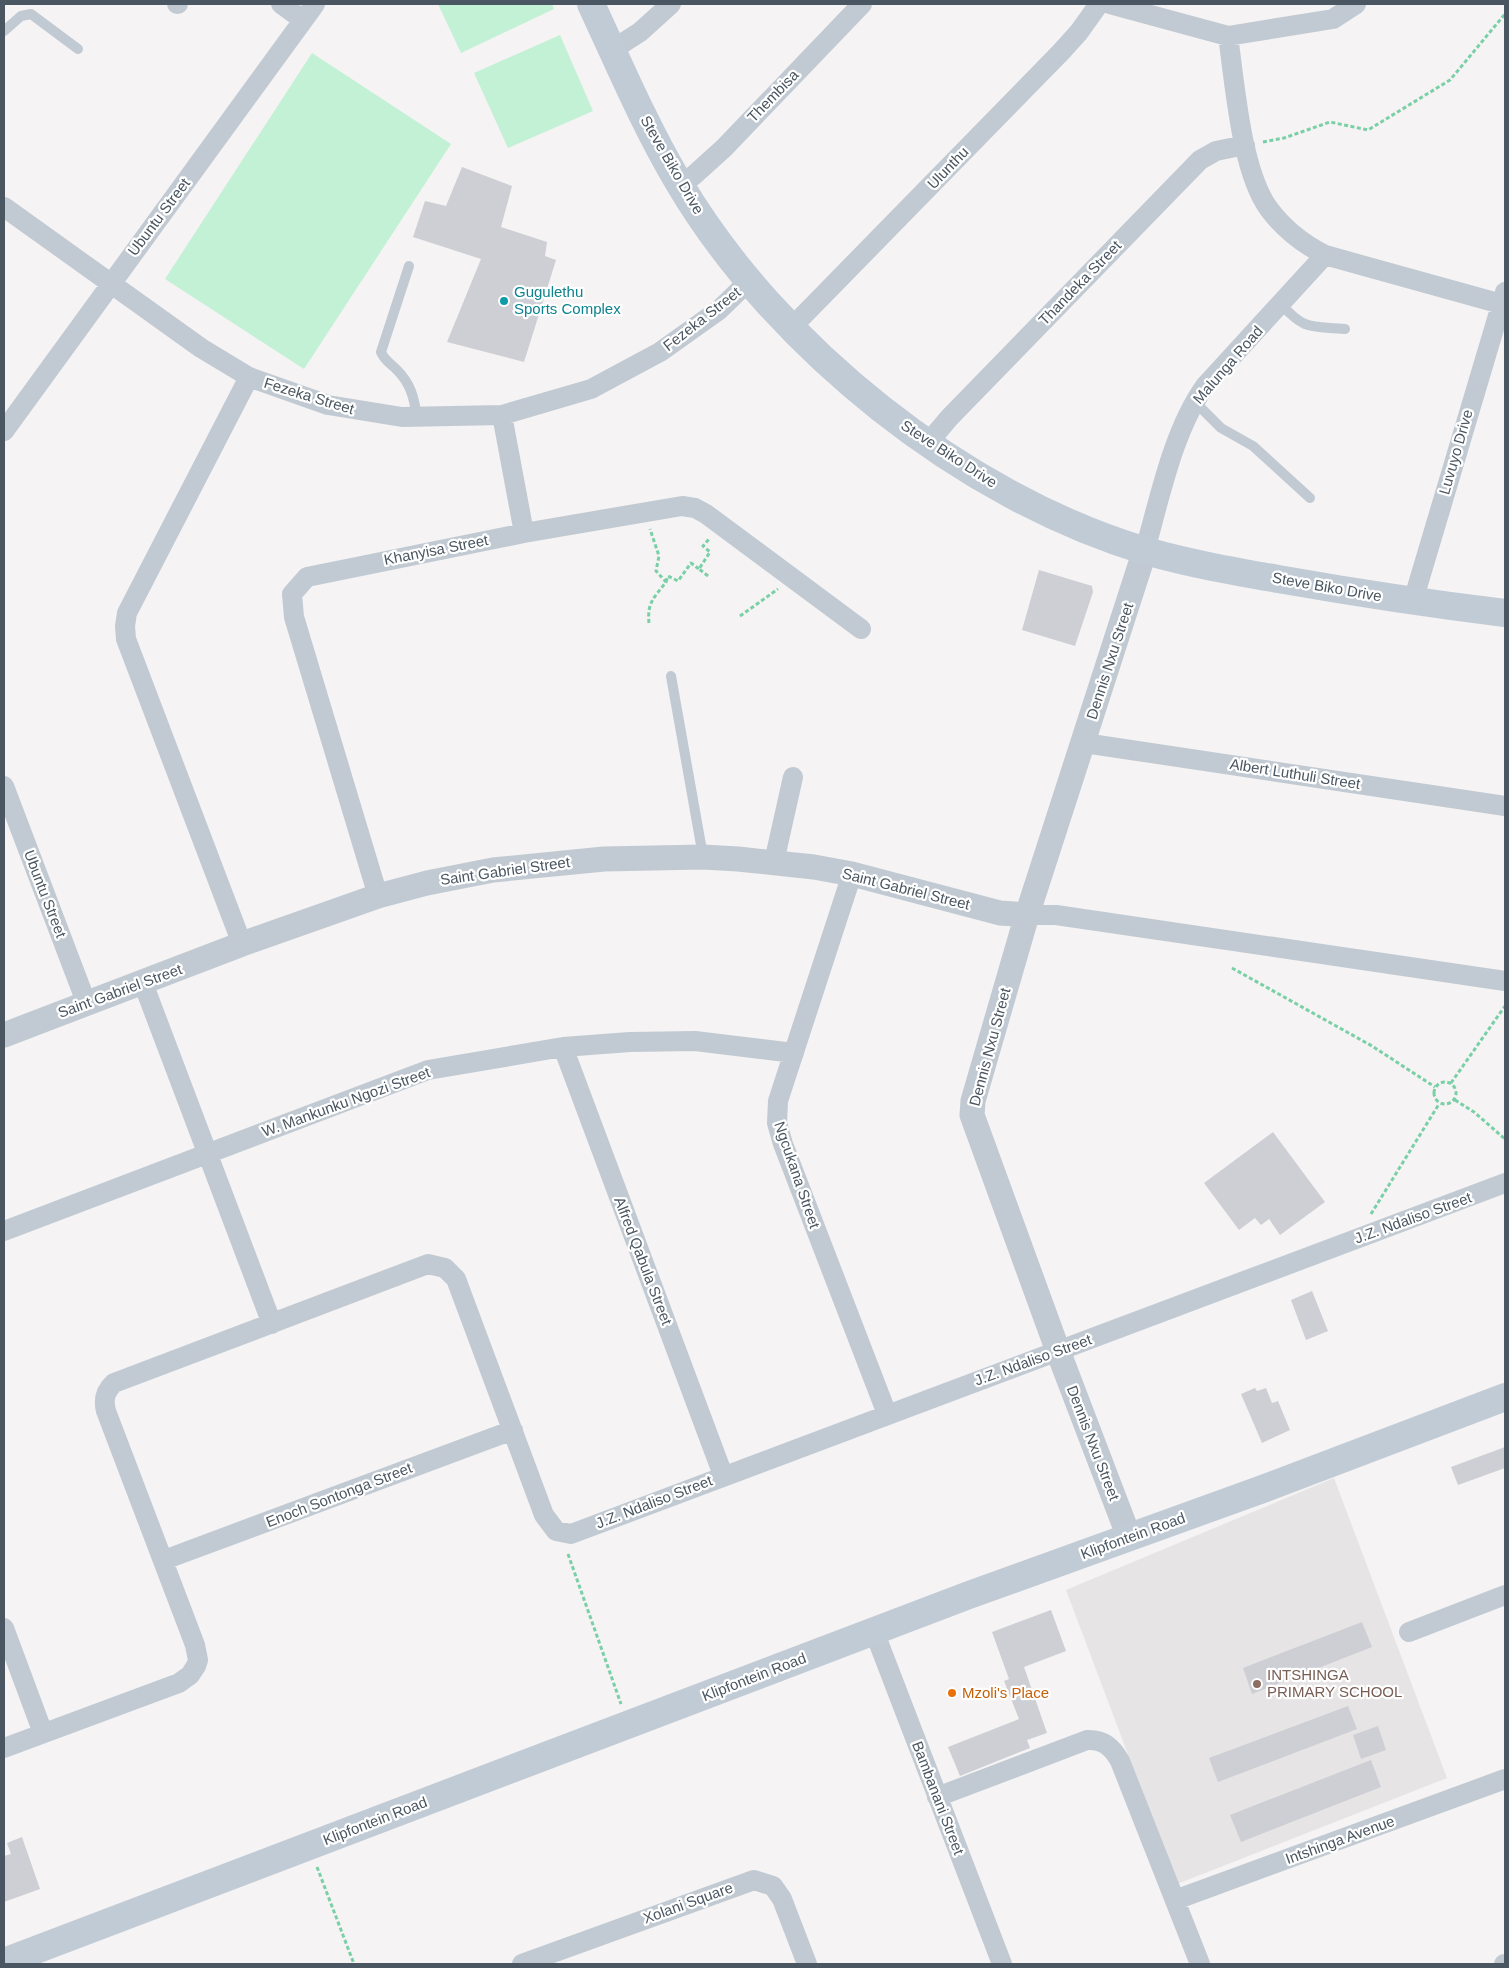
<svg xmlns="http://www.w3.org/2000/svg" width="1509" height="1968" viewBox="0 0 1509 1968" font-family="Helvetica,sans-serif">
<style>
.education{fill:#e6e4e5}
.green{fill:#c3f1d5}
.building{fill:#cdcfd5}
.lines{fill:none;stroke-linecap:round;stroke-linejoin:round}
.path{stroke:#7ad0a6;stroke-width:3;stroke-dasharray:4 2.5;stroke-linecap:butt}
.service{stroke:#c1cad2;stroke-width:10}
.minor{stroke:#c1cad2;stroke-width:20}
.tertiary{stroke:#c1cad2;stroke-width:25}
.secondary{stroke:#c1cbd6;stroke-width:28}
.culture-dot{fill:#0f9aa8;stroke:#fff;stroke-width:2}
.education-dot{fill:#8d6e63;stroke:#fff;stroke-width:2}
.food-dot{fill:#e8710a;stroke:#fff;stroke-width:2}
.labels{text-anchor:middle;stroke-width:4.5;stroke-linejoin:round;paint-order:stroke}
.street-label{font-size:15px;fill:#4a5661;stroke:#fff}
.culture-label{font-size:15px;fill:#0d838f;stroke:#fff;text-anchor:start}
.education-label{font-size:15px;fill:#785e54;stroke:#fff;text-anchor:start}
.food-label{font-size:15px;fill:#c56008;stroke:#fff;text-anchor:start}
</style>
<rect width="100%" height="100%" fill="#f5f3f3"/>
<path class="education" d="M1334,1478L1447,1778L1177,1884L1066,1590Z"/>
<path class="green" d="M438,4H552L554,9L461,53Z
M560,35L593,111L508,148L474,73Z
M312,53L451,144L304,369L165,279Z"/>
<path class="building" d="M462,167L512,186L501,227L547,242L545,256L556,260L524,362L447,342L481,259L413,237L425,201L446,206Z
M1039,570L1092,586L1093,592L1075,646L1022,630Z
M1273,1132L1325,1202L1280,1235L1269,1219L1261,1225L1255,1218L1239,1230L1204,1183Z
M1312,1291L1328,1331L1306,1340L1291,1300Z
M1255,1388L1257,1391L1266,1388L1272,1403L1278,1401L1290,1430L1262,1443L1241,1394Z
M1505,1447V1468L1458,1485L1451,1467Z
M1051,1610L1066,1651L1024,1667L1047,1733L1027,1740L1030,1748L960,1776L948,1747L1019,1719L1004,1681L1009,1679L992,1632Z
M1362,1622L1372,1647L1252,1694L1243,1668Z
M1348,1706L1357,1729L1218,1782L1209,1758Z
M1378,1726L1386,1750L1361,1759L1353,1735Z
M1371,1760L1381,1787L1241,1842L1230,1815Z
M22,1837L40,1889L4,1902V1856L11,1854L7,1843Z"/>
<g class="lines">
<path class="path" d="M1263,142L1284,138L1330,122L1368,130L1450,80L1505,14
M708,576L699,569L710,552L703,546L709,539
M666,582L668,576L678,581L691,563L699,569
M740,616L778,589
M649,623C647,602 654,598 666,582L656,571L659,556L650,529
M1232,968L1372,1046L1435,1087
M1434 1093a11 11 0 1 1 22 0a11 11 0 1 1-22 0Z
M1451,1083L1505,1006
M1455,1100L1474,1112L1505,1139
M1371,1214L1439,1104
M568,1554L621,1704
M317,1867L354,1964"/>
<path class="service" d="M4,31L21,16L31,14L78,49
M409,266L381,352C384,360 391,364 397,370C411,384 414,398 417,417
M1281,304C1305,331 1311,326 1345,329
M1194,401L1221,428L1253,446L1310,498
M671,676L703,856"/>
<path class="minor" d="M177,4H178
M281,4L303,20
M1110,4L1228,36L1333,19L1356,4
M1228,36C1235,84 1241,171 1269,209C1284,229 1303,244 1325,255L1505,305
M612,50L640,32L671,4
M679,183L693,176L724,148L862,4
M4,207L201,348L249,377L328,405L402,417L502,415L591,389L660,352L719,310L750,280
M792,327L1061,52L1079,32L1099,4
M502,415L524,533
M4,431L315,4
M928,443L949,418L1200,160L1216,151L1245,145
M1145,550C1160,497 1173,431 1205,386L1325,255
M1413,601L1505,292
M1084,743L1505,806
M4,786L86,1002
M774,862L793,777
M852,874L778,1101L777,1123L783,1144L887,1414
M378,896L294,617L292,594L307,577L524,533L682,506L695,508L706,514L861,629
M1027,915H1056L1505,981
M242,944L126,639L125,626L127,613L249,377
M143,983L272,1324
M563,1047L723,1475
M4,1231L428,1070L563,1047L630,1042L695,1041L794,1053
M164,1560L513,1430
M4,1628L43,1733
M874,1631L1002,1964
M1409,1632L1505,1595
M4,1748L179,1683L190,1675L196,1666L198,1660L195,1645L106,1411C103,1399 105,1391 114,1383L428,1264L445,1268L456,1279L544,1515L556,1531L571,1534L1505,1183
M937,1797L1087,1740C1103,1739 1112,1747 1120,1761L1200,1964
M1175,1900L1505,1779
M522,1964L754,1880L773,1886L782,1899L807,1964
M1504,1964H1505"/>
<path class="tertiary" d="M4,1035L242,944L378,896L427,883L493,870L604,859L703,857L738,859L814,867L852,874L1000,913L1027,915
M1129,1537L1058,1351L972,1115L973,1101L1027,915L1145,550"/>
<path class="secondary" d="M591,4C619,64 645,126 679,183C776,347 964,497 1146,551C1191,564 1238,572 1284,580C1358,593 1431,604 1505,613
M4,1962L969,1595L1260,1490L1505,1397"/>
</g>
<circle class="culture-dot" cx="504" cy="301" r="5"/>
<circle class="education-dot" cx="1257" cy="1684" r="5"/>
<circle class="food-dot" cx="952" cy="1693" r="5"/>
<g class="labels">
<g class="street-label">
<text transform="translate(773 96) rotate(-46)" y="5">Thembisa</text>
<text transform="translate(672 165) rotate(60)" y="5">Steve Biko Drive</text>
<text transform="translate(948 168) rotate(-46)" y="5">Ulunthu</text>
<text transform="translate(159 217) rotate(-53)" y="5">Ubuntu Street</text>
<text transform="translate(1080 283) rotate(-46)" y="5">Thandeka Street</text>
<text transform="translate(702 319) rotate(-38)" y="5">Fezeka Street</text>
<text transform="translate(1228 365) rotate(-49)" y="5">Malunga Road</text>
<text transform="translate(309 396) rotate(17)" y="5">Fezeka Street</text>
<text transform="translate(1456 452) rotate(-74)" y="5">Luvuyo Drive</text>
<text transform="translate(949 454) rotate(33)" y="5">Steve Biko Drive</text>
<text transform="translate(436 550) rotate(-11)" y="5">Khanyisa Street</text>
<text transform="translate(1327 587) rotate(10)" y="5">Steve Biko Drive</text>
<text transform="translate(1110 661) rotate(-72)" y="5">Dennis Nxu Street</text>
<text transform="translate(1295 774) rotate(9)" y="5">Albert Luthuli Street</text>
<text transform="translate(505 871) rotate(-8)" y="5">Saint Gabriel Street</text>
<text transform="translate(906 889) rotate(14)" y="5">Saint Gabriel Street</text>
<text transform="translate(45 894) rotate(69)" y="5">Ubuntu Street</text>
<text transform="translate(120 991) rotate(-20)" y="5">Saint Gabriel Street</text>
<text transform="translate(990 1047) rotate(-75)" y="5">Dennis Nxu Street</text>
<text transform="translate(346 1102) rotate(-20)" y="5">W. Mankunku Ngozi Street</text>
<text transform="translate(797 1175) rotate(71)" y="5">Ngcukana Street</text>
<text transform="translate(1413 1218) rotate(-20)" y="5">J.Z. Ndaliso Street</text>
<text transform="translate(643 1261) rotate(69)" y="5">Alfred Qabula Street</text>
<text transform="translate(1033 1360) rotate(-20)" y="5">J.Z. Ndaliso Street</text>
<text transform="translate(1093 1443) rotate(69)" y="5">Dennis Nxu Street</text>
<text transform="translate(339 1495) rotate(-21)" y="5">Enoch Sontonga Street</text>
<text transform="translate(654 1502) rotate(-21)" y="5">J.Z. Ndaliso Street</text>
<text transform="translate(1133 1536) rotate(-20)" y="5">Klipfontein Road</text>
<text transform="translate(754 1677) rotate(-21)" y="5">Klipfontein Road</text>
<text transform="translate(938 1798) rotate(69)" y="5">Bambanani Street</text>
<text transform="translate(375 1821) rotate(-21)" y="5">Klipfontein Road</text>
<text transform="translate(1340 1840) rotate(-20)" y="5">Intshinga Avenue</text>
<text transform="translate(688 1903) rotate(-20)" y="5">Xolani Square</text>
</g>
<g class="culture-label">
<text x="514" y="297">Gugulethu<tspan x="514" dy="17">Sports Complex</tspan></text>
</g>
<g class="education-label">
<text x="1267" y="1680">INTSHINGA<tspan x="1267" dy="17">PRIMARY SCHOOL</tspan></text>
</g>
<g class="food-label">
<text x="962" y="1698">Mzoli's Place</text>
</g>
</g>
<rect width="1509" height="1968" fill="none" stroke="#4a5661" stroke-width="10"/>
</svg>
